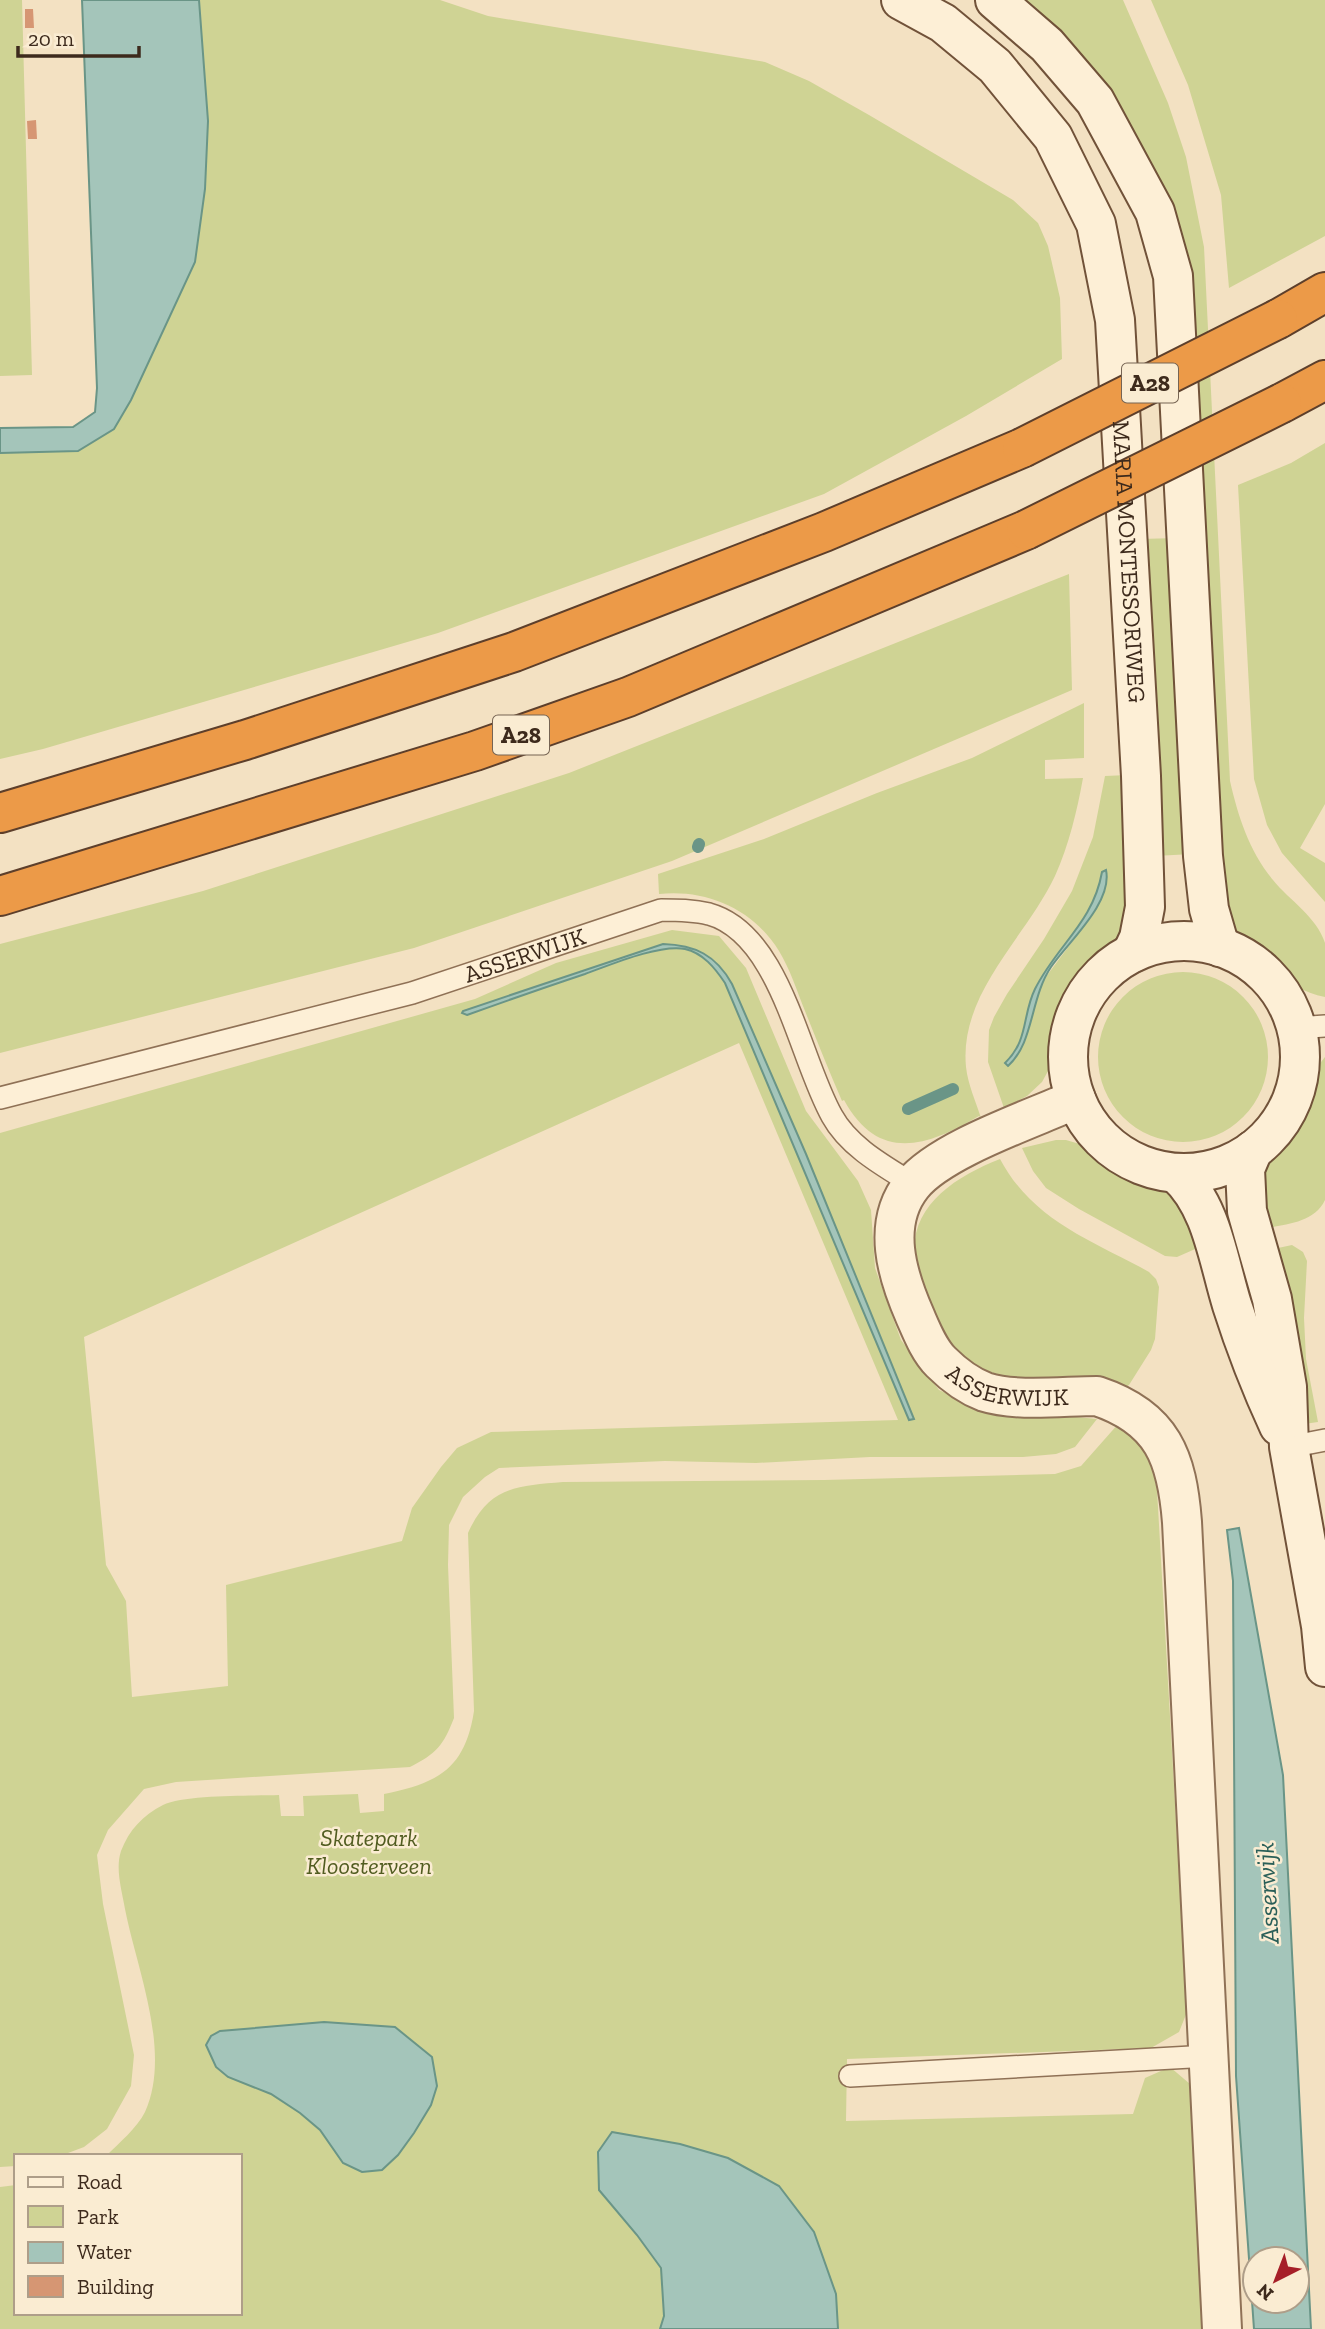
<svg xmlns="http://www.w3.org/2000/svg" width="1325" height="2329" viewBox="0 0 1325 2329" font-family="'Zilla Slab',serif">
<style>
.green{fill:#cfd394;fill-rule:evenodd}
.water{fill:#a4c5ba;stroke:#6a9587;stroke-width:2;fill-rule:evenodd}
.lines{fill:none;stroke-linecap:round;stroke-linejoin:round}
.stream{stroke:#6a9587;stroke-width:12}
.building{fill:#d69673}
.lane-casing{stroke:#8f7156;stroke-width:24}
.street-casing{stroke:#8f7156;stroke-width:42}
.secondary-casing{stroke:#715239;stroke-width:42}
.highway-casing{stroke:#5d3f2b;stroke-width:42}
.lane{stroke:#fdefd6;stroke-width:21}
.street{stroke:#fdefd6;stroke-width:38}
.secondary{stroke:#fdefd6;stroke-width:38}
.highway{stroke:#ec9a48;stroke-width:38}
.highway-bridge-casing{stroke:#5d3f2b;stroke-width:42;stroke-linecap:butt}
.highway-bridge{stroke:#ec9a48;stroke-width:38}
.labels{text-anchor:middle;stroke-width:5;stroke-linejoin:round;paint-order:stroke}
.shield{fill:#faecd2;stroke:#766453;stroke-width:2}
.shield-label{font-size:23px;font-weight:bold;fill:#3d2a1c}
.street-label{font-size:24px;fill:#3d2a1c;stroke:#faecd2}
.park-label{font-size:24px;font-style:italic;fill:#515c20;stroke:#faecd2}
.water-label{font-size:26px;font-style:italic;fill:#2a5f58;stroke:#faecd2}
</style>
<rect width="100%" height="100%" fill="#f3e1c2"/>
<path class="green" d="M0,0H22L32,375L0,376Z
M199,0H440L488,16L765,62L809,81L869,115L1013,200L1038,223L1048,246L1060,298L1062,359L966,416L824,494L438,633L43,749L0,759V453L78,451L114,429L131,400L195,262L208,121Z
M1011,0H1123L1168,103L1186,157L1204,247L1230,781C1238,816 1249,851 1273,880C1289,900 1317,917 1325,943C1325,956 1325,982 1325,997C1288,991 1260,957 1233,933L1226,922L1180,264Z
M1151,0H1325V236L1229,288L1221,195L1188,85Z
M1325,443V804L1300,848L1325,863V902L1282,853L1267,825L1254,779L1238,485L1291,463Z
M1177,538L1192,854L1155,856L1140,539Z
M1069,574L1072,690L672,861L414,948L0,1053V944L203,891L569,773Z
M1084,703V758L1045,760V779L1083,778C1077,811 1069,845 1055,876C1025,939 959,993 966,1067C968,1085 976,1102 981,1118L979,1116C928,1146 879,1164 844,1100L842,1101C829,1071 817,1041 805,1011C797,991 790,969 779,951C753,909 707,889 659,894L658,874L764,839L877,793L972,758Z
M1128,775L1135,892L1118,942L1075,991L1061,1026L1053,1062L1042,1082L1027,1096L1004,1108L988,1062L989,1030L994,1017L1007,994L1044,939L1072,891L1093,837L1105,776ZM1102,872L1099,903L1087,922L1045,978L1033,1005L1026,1039L1008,1066L1005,1063C1028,1041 1022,1015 1035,989C1057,945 1093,923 1102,872Z
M672,930L719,936L746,968L806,1111L858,1181L871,1210L875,1268L901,1340L939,1390L996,1416L1056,1415L1097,1419L1075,1447L1056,1454L1023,1457H870L756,1463L665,1461L499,1468L485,1477L463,1497L449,1525L448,1565L454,1718C443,1746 437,1753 410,1767L176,1782L144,1789L108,1830L97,1855L103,1904L134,2055L131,2086L107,2129L84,2147L60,2156H16V2166L0,2167V1133L475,999L556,963ZM739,1043L898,1420L491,1432L457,1448L441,1467L412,1508L402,1541L226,1585L228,1686L132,1697L126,1601L106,1565L84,1337Z
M1098 1057a85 85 0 1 1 170 0a85 85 0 1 1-170 0Z
M1325,1057V1200C1314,1223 1286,1224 1263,1229C1260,1202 1257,1182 1270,1155C1277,1139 1292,1127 1299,1110C1308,1091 1311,1073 1325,1057Z
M1056,1140H1066L1083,1145L1115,1166L1168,1194L1178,1204L1202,1246L1177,1257L1165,1256L1079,1209L1046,1188L1033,1171L1022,1148Z
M1000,1159C1033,1221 1091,1240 1149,1272L1156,1279L1159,1287L1155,1339L1151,1350L1129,1385L1124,1388C1080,1385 1021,1389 981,1369C955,1356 943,1333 932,1308C928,1298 923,1288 919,1278C898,1214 949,1179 1000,1159Z
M1292,1245L1303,1252L1307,1261L1304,1318L1306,1359L1318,1422L1304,1424L1269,1250Z
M1119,1423C1147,1448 1150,1453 1157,1490L1187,2012L1179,2032L1151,2048L847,2059L846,2121L1133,2114L1145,2078L1170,2067L1190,2084L1202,2329H838L836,2294L779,2186L728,2158L680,2144L612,2132L637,2235L661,2268L664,2316L660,2329H0V2187L16,2185V2313H240V2156H106C119,2143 137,2128 145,2112C172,2052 137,1970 125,1909C122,1891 115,1869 121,1851C129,1830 143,1815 163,1805C185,1794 252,1796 279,1795L281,1816H304L303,1796L358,1794L360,1813L384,1811V1794C438,1783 465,1769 474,1711L468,1533C489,1486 517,1486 563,1482L824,1480L1055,1474L1081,1466ZM206,2045L431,2105L398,2155L343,2163L320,2129L300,2113L271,2094L228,2077L216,2067Z"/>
<path class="water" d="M82,0H199L208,121L205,189L195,262L131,400L114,429L78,451L0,453V428L73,427L95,412L97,388Z
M1106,870C1113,903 1068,942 1051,967C1030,998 1034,1043 1008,1066L1005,1063C1029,1040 1022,1015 1035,989C1057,945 1093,923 1102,872Z
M663,944C695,945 716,955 732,984L806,1154L914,1419L909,1420L725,983C715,968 703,953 685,949C659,944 610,965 585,974C546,987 506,1001 467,1015L462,1013L463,1011Z
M1239,1528L1283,1775L1311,2329H1254L1236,2076L1233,1581L1227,1530ZM1297,2259V2301H1255V2259Z
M324,2022L395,2027L432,2057L437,2086L431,2105L414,2133L398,2155L382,2170L362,2172L343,2163L320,2130L300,2113L271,2094L228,2077L216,2067L206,2045L211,2036L220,2031Z
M612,2132L680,2144L728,2158L779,2186L814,2232L836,2294L838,2329H660L664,2316L661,2268L637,2235L599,2190L598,2152Z"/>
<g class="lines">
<path class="stream" d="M698,847L699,844
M908,1109L953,1089"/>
</g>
<path class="building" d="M25,9H33L34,28H25Z
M36,120L37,139H28L27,121Z"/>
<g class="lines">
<g class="lane-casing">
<g id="lane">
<path d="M1296,1028L1325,1026"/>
<path id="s1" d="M0,1098L412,993L661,910C677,910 693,910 709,914C781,934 799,1058 832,1116C849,1147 884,1166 913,1184"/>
<path d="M1289,1447L1325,1440"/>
<path d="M850,2076L1209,2056"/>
</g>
</g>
<g class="street-casing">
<g id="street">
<path id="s2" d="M1076,1099C1032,1119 941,1149 912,1185C881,1224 897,1275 915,1316C922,1332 929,1350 941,1362C953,1374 969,1386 985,1392C1016,1402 1064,1396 1097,1396C1163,1418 1177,1458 1182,1522L1222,2329"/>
</g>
</g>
<g class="secondary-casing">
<g id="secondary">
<path id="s3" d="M901,0L943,23L995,66L1053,137L1096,224L1115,320L1141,776L1145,907L1139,938L1132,953"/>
<path d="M995,0L1047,45L1095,101L1155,212L1173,276L1203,856L1209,909L1220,947"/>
<circle cx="1184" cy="1057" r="116"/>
<path d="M1253,1150L1245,1169L1247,1211L1272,1299L1287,1387L1289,1447L1321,1626L1325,1667"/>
<path d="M1176,1173C1212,1205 1218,1260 1232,1305C1245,1346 1261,1387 1279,1426"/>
</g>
</g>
<g class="highway-casing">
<path id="highway" d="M1278,319L1325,292
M1282,403L1325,380
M0,813L245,740L514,652L824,532L1022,448
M0,896L475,751L628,697L1026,530"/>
</g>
<use href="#lane" class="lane"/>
<use href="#street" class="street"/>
<use href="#secondary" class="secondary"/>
<use href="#highway" class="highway"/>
<g class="highway-bridge-casing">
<path id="highway-bridge" d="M1022,448L1278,319
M1026,530L1282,403"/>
</g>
<use href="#highway-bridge" class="highway-bridge"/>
</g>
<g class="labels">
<g class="shield">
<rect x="1122" y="363.5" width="56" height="39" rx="5"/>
<rect x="493" y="715.5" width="56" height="39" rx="5"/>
</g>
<g class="shield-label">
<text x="1150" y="391">A28</text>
<text x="521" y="743">A28</text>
</g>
<g class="street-label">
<text dy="8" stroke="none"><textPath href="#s3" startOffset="644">MARIA MONTESSORIWEG</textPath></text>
<text dy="8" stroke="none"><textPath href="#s1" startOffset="544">ASSERWIJK</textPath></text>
<text dy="8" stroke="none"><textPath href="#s2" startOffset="452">ASSERWIJK</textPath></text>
</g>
<g class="park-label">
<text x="369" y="1846">Skatepark<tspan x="369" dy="28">Kloosterveen</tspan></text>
</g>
<g class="water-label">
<text transform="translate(1267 1893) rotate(-93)" y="9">Asserwijk</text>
</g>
</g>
<rect x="14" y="2154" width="228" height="161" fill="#faecd2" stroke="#ae9e89" stroke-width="2"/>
<rect x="28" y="2177" width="35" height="10" fill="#fdefd6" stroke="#ae9e89" stroke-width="2"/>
<text x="77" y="2189" font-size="21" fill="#3d2a1c">Road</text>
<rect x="28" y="2206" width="35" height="21" fill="#cfd394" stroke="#ae9e89" stroke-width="2"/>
<text x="77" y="2224" font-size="21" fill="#3d2a1c">Park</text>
<rect x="28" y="2242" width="35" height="21" fill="#a4c5ba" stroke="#ae9e89" stroke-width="2"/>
<text x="77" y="2259" font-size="21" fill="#3d2a1c">Water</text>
<rect x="28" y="2276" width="35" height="21" fill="#d69673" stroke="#ae9e89" stroke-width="2"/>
<text x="77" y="2294" font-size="21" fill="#3d2a1c">Building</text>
<g transform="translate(1276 2280) rotate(222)"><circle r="33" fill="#faecd2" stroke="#ae9e89" stroke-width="2"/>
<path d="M0-5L12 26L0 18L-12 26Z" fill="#a61f28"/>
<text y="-10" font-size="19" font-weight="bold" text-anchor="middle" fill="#3d2a1c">N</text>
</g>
<path d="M18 46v10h121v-10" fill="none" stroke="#3d2a1c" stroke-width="3.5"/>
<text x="28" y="46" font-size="21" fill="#3d2a1c" stroke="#faecd2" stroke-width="5" paint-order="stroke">20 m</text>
</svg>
